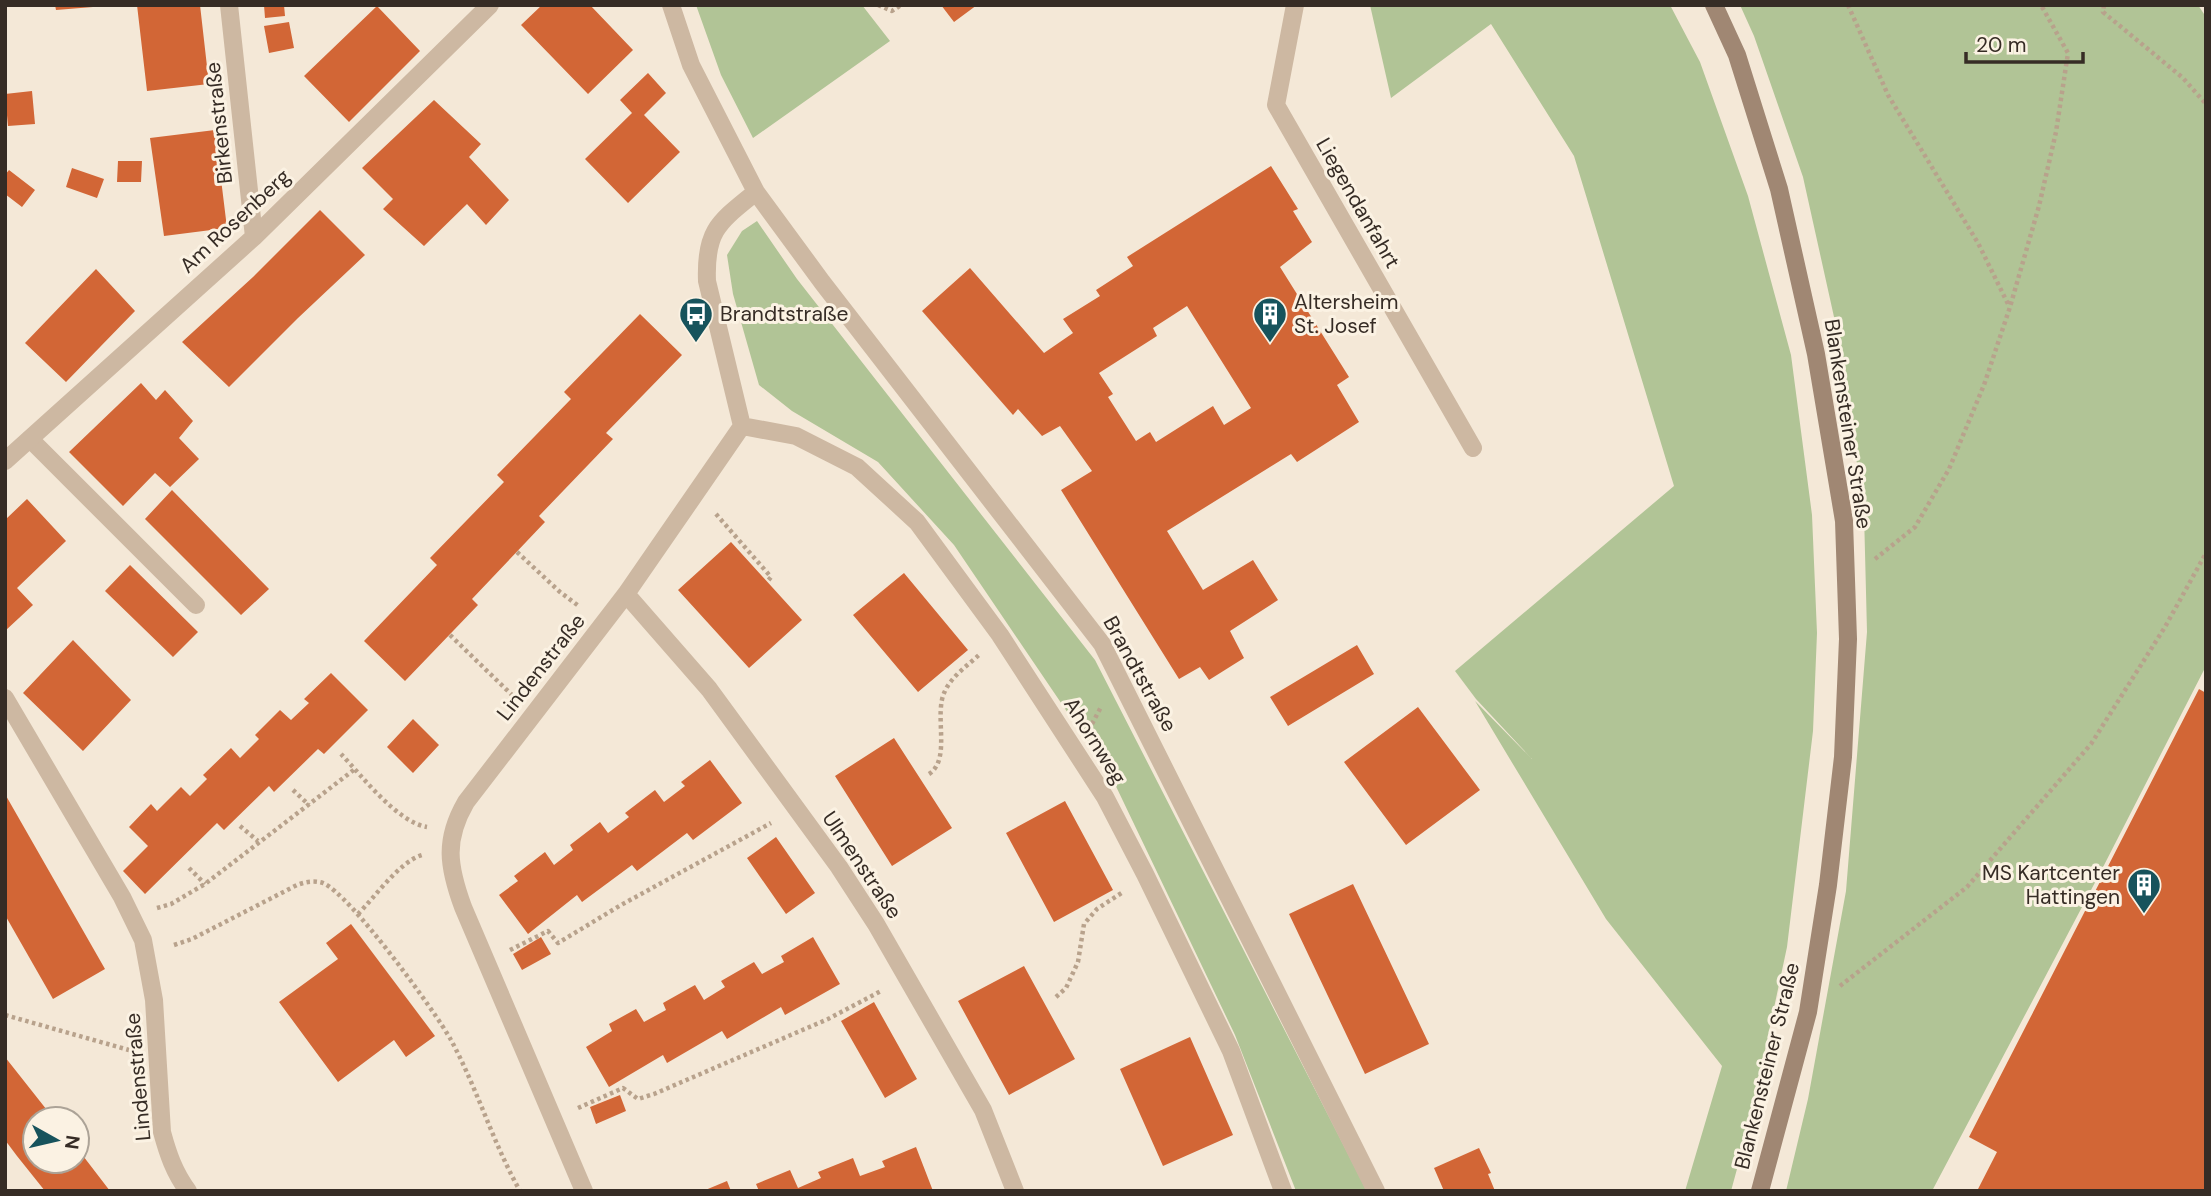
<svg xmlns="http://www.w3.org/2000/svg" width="2211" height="1196" viewBox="0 0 2211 1196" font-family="'DM Sans',sans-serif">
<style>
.green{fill:#b1c496}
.building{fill:#d26636;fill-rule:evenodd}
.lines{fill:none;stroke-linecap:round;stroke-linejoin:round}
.path{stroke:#b8a28c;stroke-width:4.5;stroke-dasharray:3.5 3.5;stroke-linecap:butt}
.lane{stroke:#cdb8a2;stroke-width:18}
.street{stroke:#cdb8a2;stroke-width:18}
.secondary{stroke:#a08773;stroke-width:18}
.labels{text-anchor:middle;stroke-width:6;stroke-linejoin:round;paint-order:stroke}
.street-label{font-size:21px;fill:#362c25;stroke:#fbf2e3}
.poi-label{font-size:21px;fill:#362c25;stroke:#fbf2e3;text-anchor:start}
</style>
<rect width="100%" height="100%" fill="#f4e8d7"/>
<path class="green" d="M696,5H862L890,41L753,138L721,75Z
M1370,5H1670L1700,62L1748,196L1791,355L1812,515L1817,633L1813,731L1787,947L1749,1125L1731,1191H1685L1722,1066L1606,919L1475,701L1532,759L1476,699L1455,671L1674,486L1574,156L1491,24L1391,98Z
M1740,5H2198L2206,17V666L2100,873L1932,1191H1786L1808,1099L1846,891L1867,632L1864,513L1840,344L1803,177L1754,36Z
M757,221L797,279L1095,660L1367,1191H1296L1235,1035L1112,778L954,545L878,462L792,411L759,385L733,294L727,255L742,231Z"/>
<path class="building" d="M55,5H93V7L56,10Z
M137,5H200L209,84L147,91Z
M264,5H284L285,16L265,18Z
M542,5H590L633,50L588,94L521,25Z
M941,5H977L954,22Z
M377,6L420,51L349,122L304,76Z
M289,22L294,48L269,53L264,26Z
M648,73L666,93L644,115L680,152L628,203L585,159L632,113L620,100Z
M32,91L35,124L8,126L5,94Z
M434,100L481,144L469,157L509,200L486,225L467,204L424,246L383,209L393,199L362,168Z
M215,130L227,228L164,236L150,138Z
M118,161H142L141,182H117Z
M1271,166L1298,209L1293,211L1312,242L1280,267L1349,377L1337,385L1359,422L1297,462L1291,454L1167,531L1203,590L1253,560L1278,600L1230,631L1244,658L1209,680L1200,667L1179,679L1061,490L1092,471L1060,426L1042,436L1018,409L1013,415L922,311L970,268L1044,353L1073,333L1063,319L1100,296L1096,290L1133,266L1127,257ZM1187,306L1251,408L1224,425L1213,406L1156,442L1150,432L1136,441L1108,397L1113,394L1099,373L1157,336L1153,328Z
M72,168L104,179L97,198L66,187Z
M9,170L35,190L22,207L5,194V175Z
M320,210L365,255L298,318L229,387L182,342L253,277Z
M96,269L135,311L66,382L25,343Z
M640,314L682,355L606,433L613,439L539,516L545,522L472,599L478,605L405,681L364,641L437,565L430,558L504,482L497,475L571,399L564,392Z
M141,383L156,400L165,390L193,421L179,438L199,459L170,487L155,473L123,506L69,452Z
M172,490L269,589L241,615L145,519Z
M27,499L66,541L17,588L33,605L5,631V520Z
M731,542L802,620L749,668L678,590Z
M130,565L198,632L173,657L105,591Z
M904,573L968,650L918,692L853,615Z
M73,640L131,700L83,751L23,693Z
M1357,645L1374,674L1288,726L1270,697Z
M331,673L368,710L324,754L318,749L274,792L269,786L224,830L217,823L145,894L123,871L148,846L129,827L151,804L157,811L181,787L190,796L207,779L203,775L231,748L240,758L259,739L255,735L280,710L291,720L309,703L304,699Z
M2199,689L2206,693V1191H1977L1997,1152L1969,1137Z
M1418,707L1480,790L1406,845L1344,762Z
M413,719L439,745L413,773L387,747Z
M894,738L952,828L892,866L835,776Z
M710,760L742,803L693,840L687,833L637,871L632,865L582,902L577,895L528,934L499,895L518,881L514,876L545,852L554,865L573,850L570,845L600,822L608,833L629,817L625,813L655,790L664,802L685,786L681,782Z
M5,794L105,969L53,999L5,915Z
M1065,801L1113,890L1054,922L1006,833Z
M776,837L815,893L786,914L747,858Z
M1353,884L1429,1044L1365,1074L1289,914Z
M351,924L435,1036L406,1057L394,1040L338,1082L279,1002L338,959L326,943Z
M541,937L551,954L522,970L513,954Z
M813,937L840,984L785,1015L781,1007L727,1039L722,1031L667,1063L663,1055L609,1087L586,1047L612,1031L609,1024L636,1009L644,1022L666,1010L663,1003L695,985L704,1000L725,987L721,981L754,962L762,974L784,962L781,956Z
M1024,966L1075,1059L1009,1095L958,1001Z
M874,1002L917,1079L885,1098L841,1021Z
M1190,1037L1233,1135L1163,1166L1120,1069Z
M5,1057L54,1119H35V1161H77V1148L110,1191H45L17,1156L5,1140Z
M620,1095L626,1111L596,1124L590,1107Z
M916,1147L933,1191H759L756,1184L790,1170L798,1188L821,1178L818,1172L853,1158L860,1176L885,1167L882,1161Z
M1479,1148L1491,1173L1488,1174L1495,1191H1444L1434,1168Z
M727,1181L731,1191H703Z"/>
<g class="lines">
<path class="path" d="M878,5L892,11L901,5
M1848,5L1888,95L1978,243L2009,306
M2104,5L2103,12L2183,78L2206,104
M716,514L771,577L767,582
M517,552L560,592L580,607
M1875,559L1915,527L1949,469L1984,385L2010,307L2039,206L2056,132L2068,53L2041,5
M450,635L512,695
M1092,724L1101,707
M341,754C362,776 397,822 427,827
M929,774C952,759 933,714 945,691C951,677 968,665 979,655
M293,790L309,805
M240,826L258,841
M189,868L205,884
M157,908L171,904L205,884L355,769
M358,914C375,897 399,862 422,855
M174,945L192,939L297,885C305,882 313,880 323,883C349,893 435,1011 451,1040C477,1088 493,1143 520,1191
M510,950L548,931L558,943L621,905L771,823
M1840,986L1967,887L2091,744L2165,627L2206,553
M1056,997L1066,988L1078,962L1084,924L1097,909L1123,892
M5,1015L129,1050
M578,1108L623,1088L638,1099L654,1094L828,1019L881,991"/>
<path class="lane" d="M1295,5L1276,105L1473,448
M30,439L196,605"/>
<path class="street" d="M229,5L254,237
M671,5L691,65L756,192L822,282L1102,644L1376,1191
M742,426L796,436L857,467L917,522L1000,635L1105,797L1145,874L1231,1051L1283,1191
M5,461L254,237L490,5
M626,594L709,689L839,867L876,924L983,1110L1015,1191
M5,698L122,897L143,940L154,1000L162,1132C168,1154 174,1172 188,1191
M584,1191L463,907C448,866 444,840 466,802L626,594L742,426L707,281C705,230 719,222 756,192"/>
<path class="secondary" d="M1714,5L1737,55L1779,189L1816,354L1844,521L1848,639L1843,757L1828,885L1808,1012L1760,1191"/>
</g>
<defs>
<g id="bus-pin" transform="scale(1.75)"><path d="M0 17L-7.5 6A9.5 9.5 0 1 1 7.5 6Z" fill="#17535c" stroke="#fbf2e3"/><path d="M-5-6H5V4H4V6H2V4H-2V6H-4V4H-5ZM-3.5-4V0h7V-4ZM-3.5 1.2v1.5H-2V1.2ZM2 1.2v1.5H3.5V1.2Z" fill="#fff"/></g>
<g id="building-pin" transform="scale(1.75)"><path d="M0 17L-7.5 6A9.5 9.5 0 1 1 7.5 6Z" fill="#17535c" stroke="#fbf2e3"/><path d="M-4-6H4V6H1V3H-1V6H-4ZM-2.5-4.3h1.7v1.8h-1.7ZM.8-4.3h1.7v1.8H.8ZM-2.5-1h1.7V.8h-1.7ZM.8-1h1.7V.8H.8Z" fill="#fff"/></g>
</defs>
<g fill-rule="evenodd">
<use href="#bus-pin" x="696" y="314"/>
<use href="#building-pin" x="1270" y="314"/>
<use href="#building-pin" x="2144" y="885"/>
</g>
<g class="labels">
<g class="street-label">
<text transform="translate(219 123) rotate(-96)" y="7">Birkenstraße</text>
<text transform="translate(1358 203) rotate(60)" y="7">Liegendanfahrt</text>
<text transform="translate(235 221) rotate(-43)" y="7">Am Rosenberg</text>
<text transform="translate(1848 424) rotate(81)" y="7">Blankensteiner Straße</text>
<text transform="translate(541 667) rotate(-52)" y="7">Lindenstraße</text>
<text transform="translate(1140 674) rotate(61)" y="7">Brandtstraße</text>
<text transform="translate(1095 741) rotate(58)" y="7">Ahornweg</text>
<text transform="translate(862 865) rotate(56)" y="7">Ulmenstraße</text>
<text transform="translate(1767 1066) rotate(-76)" y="7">Blankensteiner Straße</text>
<text transform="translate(138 1077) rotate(-95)" y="7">Lindenstraße</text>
</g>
<g class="poi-label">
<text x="1294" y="309">Altersheim<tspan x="1294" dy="24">St. Josef</tspan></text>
<text x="720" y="321">Brandtstraße</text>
<text x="2120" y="880" text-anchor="end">MS Kartcenter<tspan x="2120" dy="24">Hattingen</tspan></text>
</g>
</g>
<rect width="2211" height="1196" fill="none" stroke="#362c25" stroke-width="14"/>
<g transform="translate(56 1140) rotate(98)"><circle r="33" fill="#fbf2e3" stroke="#aca397" stroke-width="2"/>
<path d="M0-5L12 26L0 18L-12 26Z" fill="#17535c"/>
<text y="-10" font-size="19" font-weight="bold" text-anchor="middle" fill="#362c25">N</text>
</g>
<path d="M1966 52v10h117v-10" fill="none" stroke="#362c25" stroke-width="3.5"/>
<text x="1976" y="52" font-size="21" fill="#362c25" stroke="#fbf2e3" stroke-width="5" paint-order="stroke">20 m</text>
</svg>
